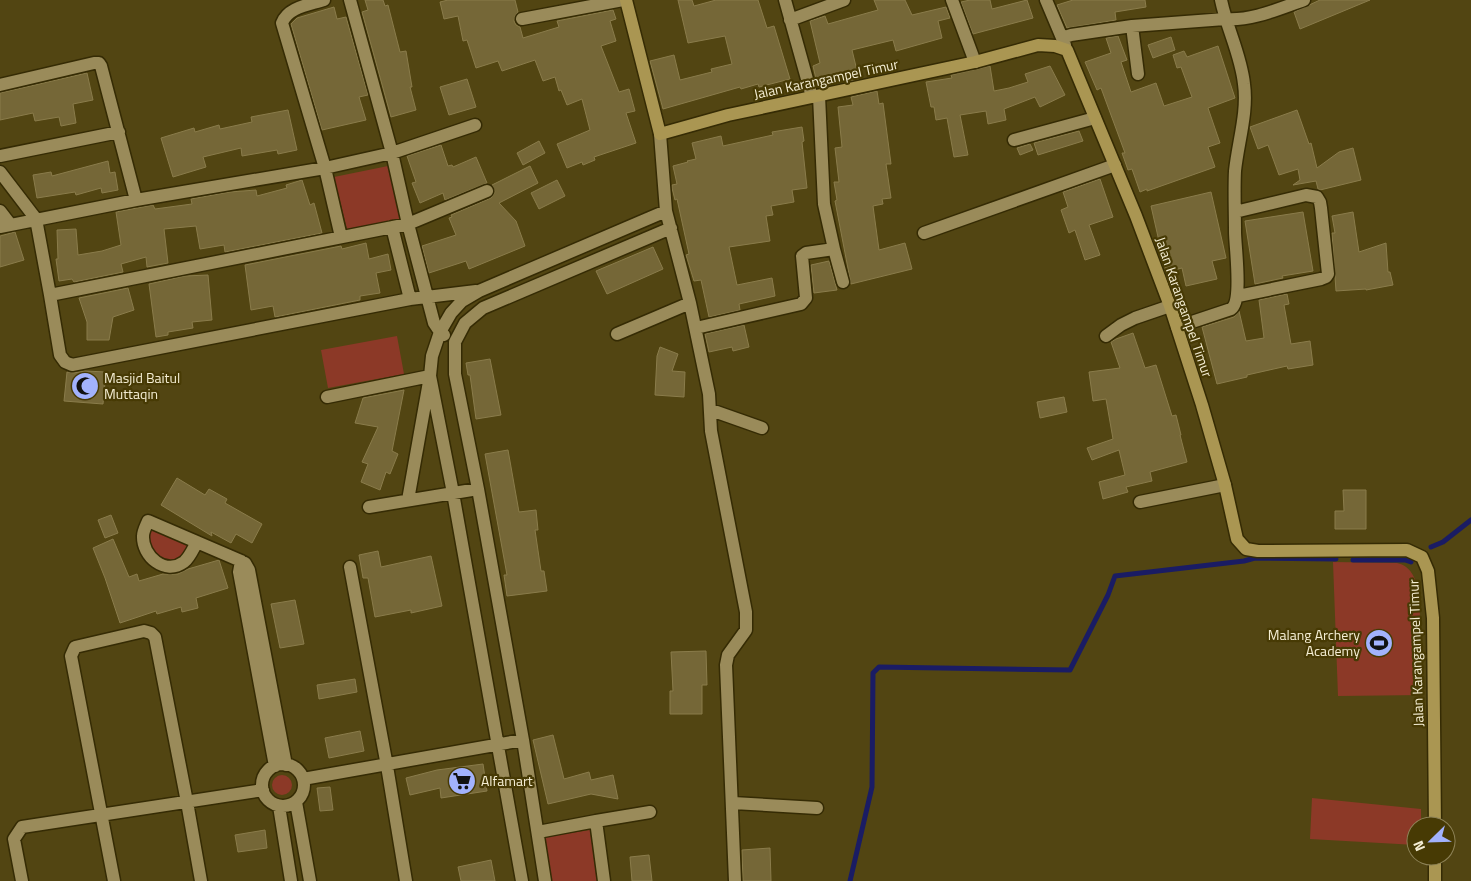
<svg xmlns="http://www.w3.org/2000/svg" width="1471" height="881" viewBox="0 0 1471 881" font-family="'Titillium Web',sans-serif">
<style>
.green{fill:#8c3927}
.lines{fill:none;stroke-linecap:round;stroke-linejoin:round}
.stream{stroke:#1a1c64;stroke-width:5}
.building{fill:#756737;stroke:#8a7c4b}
.street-casing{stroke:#352b04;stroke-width:15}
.secondary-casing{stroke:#352b04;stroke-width:15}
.street{stroke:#9a8b5a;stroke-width:12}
.secondary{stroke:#aa9652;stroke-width:12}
.labels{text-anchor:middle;stroke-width:4.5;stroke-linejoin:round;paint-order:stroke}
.street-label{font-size:14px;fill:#f5eed4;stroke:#473a04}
.poi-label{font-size:14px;fill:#f5eed4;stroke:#473a04;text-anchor:start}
</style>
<rect width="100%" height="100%" fill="#524512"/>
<path class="green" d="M388,166L400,219L347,229L334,177Z
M397,336L404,374L328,388L321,350Z
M151,529H153L187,544L188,547C183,556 178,559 168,562L154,555L148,537Z
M1333,562L1397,563C1411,566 1415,578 1419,590L1423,695L1338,696Z
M272 785a10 10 0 1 1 20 0a10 10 0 1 1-20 0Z
M1312,798L1421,809V826H1416V845L1310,839Z
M590,830L597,881H551L545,837Z"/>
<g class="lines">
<path class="stream" d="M1431,547L1443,542L1471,520
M1353,560H1405L1411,562
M850,881L872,787L873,673L879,667L1070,670L1108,595L1115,576L1244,561L1255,558L1336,559"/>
</g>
<path class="building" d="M365,0H383L385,6L388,5L400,52L406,51L412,87H410L416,110L391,117L362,12L368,10Z
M448,0H515L518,12L515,16L514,21L516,25L520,27L523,38L559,27L557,21L613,10L616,19L610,21L616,41L601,46L619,92L629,89L635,111L626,113L636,143L594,157L595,160L583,165L582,162L567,168L557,144L590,130L582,99L567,105L561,90L559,91L555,77L543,81L535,60L502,71L498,61L476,68L467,40L463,41L458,16L444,19L440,2Z
M678,0H692L694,6L716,0H758L767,28L774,26L790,79L759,87L758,84L741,89L740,87L663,109L650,61L674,55L680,80L712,72L711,69L732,64L725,36L688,43Z
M874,0H905L912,15L946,7L950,18L938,21L942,38L896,51L893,40L852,50L859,79L849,81L848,75L817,83L813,66L820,63L810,21L825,16L828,24L878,10Z
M970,0H990L992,9L1027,0L1033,18L973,34L961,2Z
M1073,0H1145L1146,7L1115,12L1116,20L1067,28L1057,5Z
M1320,0H1370L1300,29L1294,12Z
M334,7L337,19L346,17L368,95L359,97L366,120L322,130L291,24L297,18Z
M1118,36L1127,60L1121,62L1131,92L1156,83L1164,106L1192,97L1181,67L1177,68L1173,55L1184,51L1187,57L1218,46L1235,98L1208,108L1220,143L1208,147L1215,167L1147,191V189L1140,192L1132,169L1128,170L1122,153H1125L1101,88L1097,90L1085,62L1111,53L1106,38Z
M1171,37L1175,50L1153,58L1148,45Z
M990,66L994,91L1009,88L1028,82L1025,74L1050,66L1065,95L1040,107L1035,97L1004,109L1006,120L988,124L986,111L960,115L968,155L954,157L947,118L936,120L934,107H931L926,82L952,78L951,75Z
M87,73L93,100L73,104L76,123L61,126L59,117L35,121L33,113L0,120V93Z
M467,79L476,107L449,115L440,87Z
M877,91L879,104L883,103L891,164H886L891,198L882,199L883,204L873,206L879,250L905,243L912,269L851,284L835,201L837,200L834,182H839L835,148L842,147L838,107L853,105L851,97Z
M288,110L297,150L278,154L277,150L242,156L241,148L203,157L206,167L173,177L161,138L194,128L195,132L219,125L220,129L252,122L251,117Z
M1297,110L1309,144L1311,143L1317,168L1339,152L1353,148L1361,180L1320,190L1318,189L1316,181L1293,185L1300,180L1298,169L1279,175L1268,145L1258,149L1250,127Z
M802,127L804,141L802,142L807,188L792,190L794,202L771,206L773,215L766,216L770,241L729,247L737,285L772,278L775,296L739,304L740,310L709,317L701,280L694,281L686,255L689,254L677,199L675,200L672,188V185L677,184L673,166L688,162L687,161L696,159L692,143L721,136L723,146L773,135L772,132Z
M1079,131L1083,141L1038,155L1034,143Z
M539,141L545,153L523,165L517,153Z
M1030,144L1033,150L1020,155L1017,148Z
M441,145L448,166L452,165L453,167L476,157L487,183L445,200L443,193L420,203L412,183L416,182L407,156Z
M108,161L110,173L115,172L118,190L102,193L101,188L76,195L75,192L37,198L33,175L51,172L52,176Z
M530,166L538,183L499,203L516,221L525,246L469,269L466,261L429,273L422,246L456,235L449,218L452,217L451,215L491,198L495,192L492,185Z
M1100,179L1113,217L1089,225L1100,255L1085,260L1075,230L1069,233L1061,210L1068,207L1063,192Z
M302,180L310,205L314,203L322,233L225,252L224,245L200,249L196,226L164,229L168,263L147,267L146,257L121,264L123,272L74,282L72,279L59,281L56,259H58L57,230L76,229L78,255L102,251L121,245L116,212L153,205L155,209L192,204L191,199L230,192L256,190L257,196L287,188L286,185Z
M557,180L565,196L539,209L531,193Z
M1211,192L1226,258L1212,261L1217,279L1186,286L1182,268L1166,272L1151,206Z
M1303,212L1313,271L1282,276L1283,278L1255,284L1245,221Z
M1353,212L1359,252L1386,243L1388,272H1390L1393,285L1366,290V289L1336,291L1332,233H1335L1332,216Z
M15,232L24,260L0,267V236Z
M366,243L369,259L388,254L391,270L376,273L380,293L360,296V300L275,317L273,306L251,310L245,265L341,246L342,249Z
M653,247L663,269L607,294L596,271Z
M829,261L837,290L814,293L811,265Z
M208,275L212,320L192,322L193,328L168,332V335L156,337L149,284L185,276Z
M128,288L134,310L113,317L109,340H87V322L79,298Z
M1287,294L1289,304L1284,305L1291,344L1310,341L1313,365L1288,369L1287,366L1247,375V377L1217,384L1202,327L1234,317L1239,311L1246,341L1264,338L1259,300Z
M744,325L749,347L733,351L732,347L709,352L705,334Z
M1133,333L1145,368L1156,365L1172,416L1176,415L1181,435H1180L1187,462L1150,472L1152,481L1126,487L1128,492L1103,499L1099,482L1125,475L1119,450L1092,460L1087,448L1113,439L1106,399L1093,401L1089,372L1120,368L1111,342L1116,339Z
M660,347L678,354L672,371L685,372L684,397L655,395L657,356Z
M490,359L501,415L476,419L470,375H468L466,363Z
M85,371L106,372L103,404L64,401L67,372L74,373Z
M404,390L392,451L398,454L390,474L386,472L380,490L361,482L368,464L362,462L378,427L355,423L363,398Z
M1064,397L1067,412L1040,418L1037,402Z
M508,450L519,512L536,510L538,530H535L541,571H544L547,591L507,596L504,575H507L485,454Z
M177,478L205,495L209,489L227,499L225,503L262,524L252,543L236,534L231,543L211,532L212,536L161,505Z
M1343,490H1366V529H1335V511H1344Z
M111,515L118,533L105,538L98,520Z
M113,539L129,577L137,574L139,581L163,574H178L188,569L219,560L228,588L196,598L198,608L182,612L181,607L157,614L156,611L120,623L105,578L93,548Z
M378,551L381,567L431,556L442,606L411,613V610L375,617L368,578H363L359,555Z
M295,600L304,644L280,648L271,604Z
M706,651L707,685H702V714H670V691H673L671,652Z
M355,679L357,692L319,699L317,685Z
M360,731L364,751L329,758L325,738Z
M553,735L564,779L589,772L591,780L613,775L618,799L591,794L548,804L533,740Z
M483,764L487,791L441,798L440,788L410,795L406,778L437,770Z
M330,787L333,810L320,811L317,788Z
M265,830L267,848L238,852L235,835Z
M770,848L771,881H743L742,850Z
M649,855L652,881H632L630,857Z
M491,860L495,881H461L458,867Z"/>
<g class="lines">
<g class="street-casing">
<path id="street" d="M324,0C309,5 288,7 282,23L325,168L341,237
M350,0L392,153L408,224L434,323L440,332L444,335
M785,0L812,97
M952,0L975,62
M1046,0L1065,45
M522,19L623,0
M790,20L844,0
M1132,26L1138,74
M1062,38L1071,35L1132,26L1225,19C1252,21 1278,9 1304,0
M0,85L94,63H99L101,66L136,200
M660,134L666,211L690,303L709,394L711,431L746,612V630L728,655L726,665L735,881
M1014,140L1095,118
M0,156L119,132
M0,172L36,219L50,295L408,224L487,191
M0,211L10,224
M1235,212L1306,195L1317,197L1320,202L1321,208L1328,274L1326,277L1321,279L1238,296
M0,227L136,200L325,168L392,153L475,125
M392,227L410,299
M924,233L1115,165
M834,249L843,282
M50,295L60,355L65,362L72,365L410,299L476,291
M1177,327L1231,309C1243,301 1235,247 1235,232C1235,212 1234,191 1235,171C1238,142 1248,112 1244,84C1241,55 1227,29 1221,0
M696,328L801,304L806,298L802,256L806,253L834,249L824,204L819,96
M617,334L690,303
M1106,336L1121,325L1135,318L1170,306
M327,397L430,376L408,500
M711,410L762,428
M1140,502L1225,485
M369,507L478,489
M197,542C193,549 190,557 184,562C165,576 142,556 143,536C143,531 146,526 148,521L241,561L245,563L249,570L286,765
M241,561L239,572L275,766
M350,567L387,766L406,881
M262 785a21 21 0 1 1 42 0a21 21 0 1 1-42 0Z
M303,779L523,740
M296,802L310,881
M733,803L817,808
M279,806L291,881
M596,821L650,812
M538,832L596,821L604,881
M22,881L14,839L22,827L263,790
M114,881L71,656L75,647L144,631L151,633L155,637L187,802L201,881
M522,881L453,493L430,376L432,356L440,332L451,313L462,301L479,291L666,211
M545,881L523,740L478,489L455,374V342L465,323L483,308L671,228"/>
</g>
<g class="secondary-casing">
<path id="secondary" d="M626,0L660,134L728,115L975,62L1038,45L1055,46L1067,50L1136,216L1170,306L1202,405L1225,485L1237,539L1246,549L1258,551L1407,550L1422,557L1428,571L1433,618L1435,826
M1435,856V881"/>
</g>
<use href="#street" class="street"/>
<use href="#secondary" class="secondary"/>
</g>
<defs>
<g id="mosque-disc" transform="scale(1.4375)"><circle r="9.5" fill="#a2b2fd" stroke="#473a04"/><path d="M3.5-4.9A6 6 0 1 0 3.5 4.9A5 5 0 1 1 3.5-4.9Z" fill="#111"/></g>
<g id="stadium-disc" transform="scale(1.4375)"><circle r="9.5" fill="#a2b2fd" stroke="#473a04"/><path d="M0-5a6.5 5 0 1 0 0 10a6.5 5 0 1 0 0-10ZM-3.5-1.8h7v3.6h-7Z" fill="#111"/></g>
<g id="supermarket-disc" transform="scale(1.4375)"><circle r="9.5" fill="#a2b2fd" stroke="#473a04"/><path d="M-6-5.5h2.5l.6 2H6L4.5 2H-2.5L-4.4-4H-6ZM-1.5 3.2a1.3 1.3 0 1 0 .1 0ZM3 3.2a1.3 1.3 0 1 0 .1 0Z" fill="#111"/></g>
</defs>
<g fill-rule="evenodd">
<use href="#mosque-disc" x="85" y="386"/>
<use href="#stadium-disc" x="1379" y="643"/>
<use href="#supermarket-disc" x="462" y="781"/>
</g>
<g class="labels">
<g class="street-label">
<text transform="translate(826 79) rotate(-12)" y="5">Jalan Karangampel Timur</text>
<text transform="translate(1184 307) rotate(71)" y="5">Jalan Karangampel Timur</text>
<text transform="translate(1416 653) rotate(-92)" y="5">Jalan Karangampel Timur</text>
</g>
<g class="poi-label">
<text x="104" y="383">Masjid Baitul<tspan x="104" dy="16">Muttaqin</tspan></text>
<text x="1360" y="640" text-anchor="end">Malang Archery<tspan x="1360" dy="16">Academy</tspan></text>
<text x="481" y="786">Alfamart</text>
</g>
</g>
<g transform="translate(1431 841) rotate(247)"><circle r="24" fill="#473a04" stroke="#8d8257"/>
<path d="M0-4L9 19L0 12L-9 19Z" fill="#a2b2fd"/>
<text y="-8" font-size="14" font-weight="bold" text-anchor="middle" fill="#f5eed4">N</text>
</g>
</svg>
